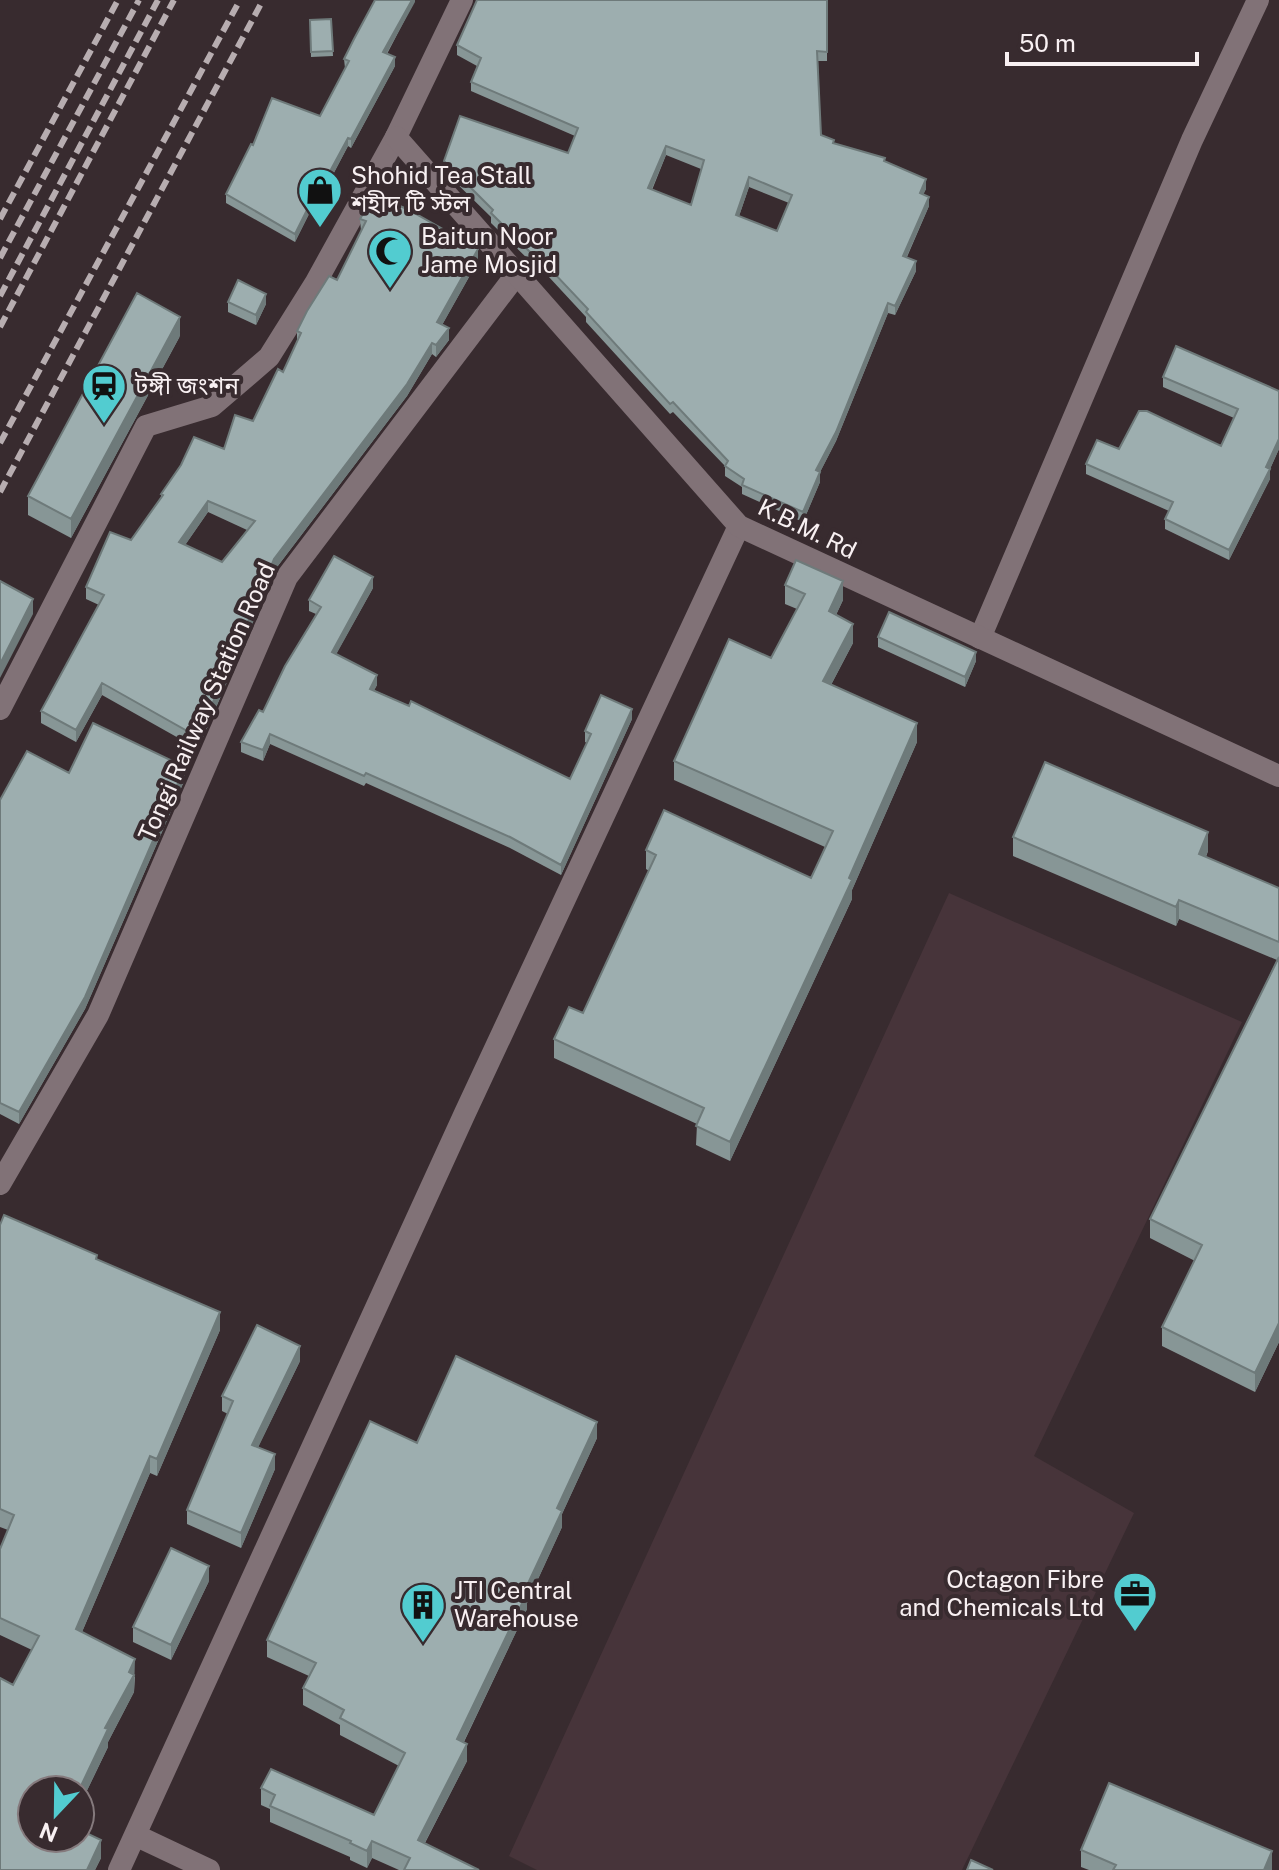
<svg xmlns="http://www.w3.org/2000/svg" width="1279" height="1870" viewBox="0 0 1279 1870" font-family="'Public Sans','Noto Sans Bengali',sans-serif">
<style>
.built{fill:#47343a}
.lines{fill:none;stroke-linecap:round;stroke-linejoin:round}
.minor{stroke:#817277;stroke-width:22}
.tertiary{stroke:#817277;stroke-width:22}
.rail{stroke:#b7adb0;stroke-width:6;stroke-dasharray:12 6;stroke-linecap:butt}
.wall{fill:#879696;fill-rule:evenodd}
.shaded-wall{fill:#6e7a7a}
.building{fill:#9daeaf;stroke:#6e7a7a;stroke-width:2;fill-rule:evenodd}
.labels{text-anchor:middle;stroke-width:8;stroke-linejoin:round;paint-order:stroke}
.poi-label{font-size:24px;fill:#f8f0f2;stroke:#382b2f;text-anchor:start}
.street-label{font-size:24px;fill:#f8f0f2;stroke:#382b2f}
</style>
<rect width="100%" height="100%" fill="#382b2f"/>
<path class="built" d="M949,893L1242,1022L1034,1456L1134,1513L962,1870H537L509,1856Z"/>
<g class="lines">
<path class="minor" d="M980,638L1192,140L1258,0
M0,709L146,426L212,406L269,357L316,282L396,137L462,0
M0,1184L98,1015L287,577L516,275
M135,1835L209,1870
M119,1870L465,1113L739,526"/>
<path class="tertiary" d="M396,137L739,526L1279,776"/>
<path class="rail" d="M0,219L118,0
M0,258L139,0
M0,296L158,0
M0,327L174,0
M0,443L240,0
M0,492L263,0"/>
</g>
<path class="wall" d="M415,0L387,54L395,66L351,148L348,146L328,184L325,182L295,242L226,203V194L253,145L320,116L345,68L344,59Z
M827,0V61H818L821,135L834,143L885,162L926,189L923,194L929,206L907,257L916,271L895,315L888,313L836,441L820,472V482L803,522L742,494V487L725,476V466L673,412L670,414L586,322V317L536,263L534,265L491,223V217L444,171V161L568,153L575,136L471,91V82L477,66L457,55V45ZM666,155L701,169L691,205L652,190ZM749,187L789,203L777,231L739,216Z
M331,19L333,56L311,57L310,20Z
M360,219L478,261L442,325L449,340L436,357L432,354L407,396L274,571L263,598L256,608V615L198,749L102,695L76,742L41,723V711L99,605L86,599V587L131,540L161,498V494L224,449L253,421L283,372L297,341V331L337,280L361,231ZM208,512L247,530L222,562L185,545Z
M228,302L266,304L256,325L228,312Z
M180,336L71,538L28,515V496Z
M1163,377L1279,391V449L1270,469V479L1229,560L1165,529V519L1169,511L1086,474V464L1119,449L1221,446L1234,418L1163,387Z
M785,585L843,600L836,615L853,643L831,685L917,742L852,890V899L730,1161L696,1145L697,1124L554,1058V1039L583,1013L649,871L646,869V850L811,878L825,847L674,780V761L771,658L797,609L785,604Z
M373,588L336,654L377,685L374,690L570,779L587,743L585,742V731L632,719L561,875L510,848L366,783L364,786L270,744L263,761L241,752V742L263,712L316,614L309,611V600Z
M878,637L976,661L965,687L878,647Z
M69,773L185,779L85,1009L19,1124L0,1114V800Z
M1013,837L1208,851L1206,857L1279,888V1342L1255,1392L1162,1346V1327L1195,1261L1150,1238V1219L1277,960L1179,919L1176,926L1013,856Z
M0,1225L97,1260L220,1330L157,1476L150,1473L82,1632L135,1677L134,1692L108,1742V1747L80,1805V1790H32L101,1858L95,1870H0L13,1685L32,1650L0,1635V1549L8,1530L0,1527Z
M300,1361L258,1447L275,1469L241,1548L187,1524V1510L228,1414L222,1411V1396Z
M597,1438L562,1514V1527L527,1603V1609L464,1742L467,1761L425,1843L479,1870H399L372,1858L367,1868L350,1860V1857L270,1822V1809L261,1805V1788L374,1815L399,1766L340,1735V1725L303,1705V1688L309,1676L267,1657V1640L417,1443Z
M209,1581L171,1660L133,1642V1627Z
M1081,1850L1272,1868V1870H1089L1081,1867Z"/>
<path class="shaded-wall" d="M412,0H415V2L383,60V52Z
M395,57V66L351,148V139Z
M348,138V146L328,184V175Z
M666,146V155L648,198V188Z
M325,174V182L295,242V234Z
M749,177V187L736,225V215Z
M926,179V189L920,202V193Z
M929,197V206L903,265V256Z
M478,249V261L437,334V322Z
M916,261V271L895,315V306Z
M266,294V304L256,325V315Z
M888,303V313L836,441L816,480V470Z
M180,317V336L71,538V519Z
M449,328V340L436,357V345Z
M432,343V354L407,396L274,571L263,598L256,608V615L198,749V737L252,602L274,559Z
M1279,439V449L1270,469V479L1229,560V550Z
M820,472V482L803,522V512Z
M208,501V512L179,554V542Z
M373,577V588L332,662V652Z
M843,581V600L829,630V611Z
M33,599V614L0,678V664Z
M853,624V643L823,700V681Z
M976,652V661L965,687V677Z
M377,675V685L370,699V689Z
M102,683V695L76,742V730Z
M632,709V719L561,875V865Z
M917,723V742L852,890V899L730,1161V1142Z
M270,734V744L263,761V750Z
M185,767V779L85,1009L19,1124V1112Z
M1208,832V851L1199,873V854Z
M1179,900V919L1176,926V907Z
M220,1312V1330L157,1476V1459Z
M1279,1323V1342L1255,1392V1373Z
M300,1346V1361L252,1460V1445Z
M597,1422V1438L562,1514V1527L527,1603V1609L457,1756V1739L557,1508Z
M275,1454V1469L241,1548V1533Z
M150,1456V1473L76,1646V1629Z
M209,1566V1581L171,1660V1645Z
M135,1659L134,1692L108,1742V1747L80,1805V1790H79L129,1672Z
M467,1744V1761L418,1856V1840Z
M101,1840V1858L95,1870H87Z
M372,1841V1858L367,1868V1851Z
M1272,1851V1870H1264Z"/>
<path class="building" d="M375,0H412L383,52L395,57L351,139L348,138L328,175L325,174L295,234L226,194L251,144L253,145L272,98L320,116L349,61L344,59L354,39Z
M477,0H827V52L817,51L821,135L834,140L833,143L885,158L884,161L926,179L920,193L929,197L903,256L916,261L895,306L888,303L836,432L816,470L820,472L803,512L742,485L744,479L725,466L728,461L673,402L670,404L586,312L588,309L536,254L534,256L491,213L493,210L444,161L460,116L568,153L578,128L471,82L481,58L457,45ZM666,146L704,160L691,205L648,188ZM749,177L792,195L777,231L736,215Z
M331,19L333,51L311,52L310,20Z
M374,195L407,209L478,249L437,322L449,328L436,345L432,343L407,384L274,559L263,586L252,602L256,603L198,737L102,683L76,730L41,711L104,595L86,587L110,532L131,540L163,495L161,494L181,465L194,437L224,449L235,415L253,421L278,369L283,372L301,333L297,331L307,311L329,276L337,280L366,221L360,219ZM208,501L255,521L222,562L179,542Z
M238,280L266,294L256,315L228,302Z
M137,293L180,317L71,519L28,496Z
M1176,346L1279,391V439L1266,467L1270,469L1229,550L1165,519L1173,502L1086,464L1097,440L1119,449L1139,411H1147L1221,446L1238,409L1163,377Z
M334,556L373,577L332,652L377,675L370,689L409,706L411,701L570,779L591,734L585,731L601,695L632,709L561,865L510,837L366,773L364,776L270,734L263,750L241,742L259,710L263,712L285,666L321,607L309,600Z
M796,560L843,581L829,611L853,624L823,681L917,723L849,878L852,880L730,1142L696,1126L704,1108L554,1039L569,1007L583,1013L656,855L646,850L664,810L811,878L833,831L674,761L729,639L771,658L805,594L785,585Z
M0,581L33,599L0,664Z
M889,612L976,652L965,677L878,637Z
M93,723L185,767L85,997L19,1112L0,1103V800L27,751L69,773Z
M1045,762L1208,832L1199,854L1279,888V942L1179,900L1176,907L1013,837Z
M1279,957V1323L1255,1373L1162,1327L1202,1245L1150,1219Z
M4,1215L97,1255L96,1259L220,1312L157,1459L150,1456L76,1629L135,1659L129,1672L134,1675L105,1728L108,1729L79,1790H32V1838H80V1830L101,1840L87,1870H0V1678L13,1685L39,1636L0,1618V1549L14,1515L0,1509V1225Z
M257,1325L300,1346L252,1445L275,1454L241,1533L187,1510L233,1401L222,1396Z
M456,1356L597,1422L557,1508L562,1511L524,1592L527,1593L457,1739L467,1744L418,1840L479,1870H404L410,1858L372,1841L367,1851L350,1843L351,1841L270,1806L275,1795L261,1788L271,1769L374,1815L405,1753L340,1718L344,1710L303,1688L316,1663L267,1640L370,1421L417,1443Z
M171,1548L209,1566L171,1645L133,1627Z
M1109,1783L1272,1851L1264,1870H1113L1116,1865L1081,1850Z
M971,1860L993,1870H967Z"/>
<defs>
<g id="shop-pin" transform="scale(2.3)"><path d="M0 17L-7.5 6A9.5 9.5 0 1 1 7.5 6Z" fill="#52ccd0" stroke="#382b2f"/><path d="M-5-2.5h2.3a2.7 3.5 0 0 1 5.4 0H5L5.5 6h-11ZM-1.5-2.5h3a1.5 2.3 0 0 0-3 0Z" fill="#111"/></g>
<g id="mosque-pin" transform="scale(2.3)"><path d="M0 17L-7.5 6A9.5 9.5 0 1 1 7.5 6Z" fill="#52ccd0" stroke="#382b2f"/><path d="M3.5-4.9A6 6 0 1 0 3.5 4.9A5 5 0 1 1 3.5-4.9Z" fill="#111"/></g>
<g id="station-pin" transform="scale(2.3)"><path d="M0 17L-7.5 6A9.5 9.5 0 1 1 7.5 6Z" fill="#52ccd0" stroke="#382b2f"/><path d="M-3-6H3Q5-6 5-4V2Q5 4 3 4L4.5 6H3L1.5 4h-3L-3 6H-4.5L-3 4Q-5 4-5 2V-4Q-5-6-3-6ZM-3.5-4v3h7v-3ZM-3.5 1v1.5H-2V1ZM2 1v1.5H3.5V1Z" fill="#111"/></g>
<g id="office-pin" transform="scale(2.3)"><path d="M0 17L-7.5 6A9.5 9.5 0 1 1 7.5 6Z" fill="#52ccd0" stroke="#382b2f"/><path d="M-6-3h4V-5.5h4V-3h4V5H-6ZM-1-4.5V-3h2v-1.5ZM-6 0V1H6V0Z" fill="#111"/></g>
<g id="building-pin" transform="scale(2.3)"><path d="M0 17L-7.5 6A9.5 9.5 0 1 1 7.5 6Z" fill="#52ccd0" stroke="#382b2f"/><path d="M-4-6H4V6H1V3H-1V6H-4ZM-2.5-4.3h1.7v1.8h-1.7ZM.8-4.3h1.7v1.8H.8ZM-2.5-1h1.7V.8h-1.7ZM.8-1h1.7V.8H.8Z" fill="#111"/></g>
</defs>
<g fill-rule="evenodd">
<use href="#shop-pin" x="320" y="190"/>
<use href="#mosque-pin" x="390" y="251"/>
<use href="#station-pin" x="104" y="386"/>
<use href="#office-pin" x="1135" y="1594"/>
<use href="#building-pin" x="423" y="1605"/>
</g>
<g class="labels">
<g class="poi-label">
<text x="351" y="184">Shohid Tea Stall<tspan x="351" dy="28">শহীদ টি স্টল</tspan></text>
<text x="421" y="245">Baitun Noor<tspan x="421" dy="28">Jame Mosjid</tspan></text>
<text x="135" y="394">টঙ্গী জংশন</text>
<text x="1104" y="1588" text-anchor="end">Octagon Fibre<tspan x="1104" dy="28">and Chemicals Ltd</tspan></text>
<text x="454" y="1599">JTI Central<tspan x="454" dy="28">Warehouse</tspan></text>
</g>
<g class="street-label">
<text transform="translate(807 529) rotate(26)" y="8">K.B.M. Rd</text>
<text transform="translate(207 702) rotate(-66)" y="8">Tongi Railway Station Road</text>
</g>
</g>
<g transform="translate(56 1814) rotate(202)"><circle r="38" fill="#382b2f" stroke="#857a7d" stroke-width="2"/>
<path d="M0-6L14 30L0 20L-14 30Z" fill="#52ccd0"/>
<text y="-12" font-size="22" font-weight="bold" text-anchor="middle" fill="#f8f0f2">N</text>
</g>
<path d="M1007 52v12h190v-12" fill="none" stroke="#f8f0f2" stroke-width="4"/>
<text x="1019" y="52" font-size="24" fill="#f8f0f2" stroke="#382b2f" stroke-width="6" paint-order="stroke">50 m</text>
</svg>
